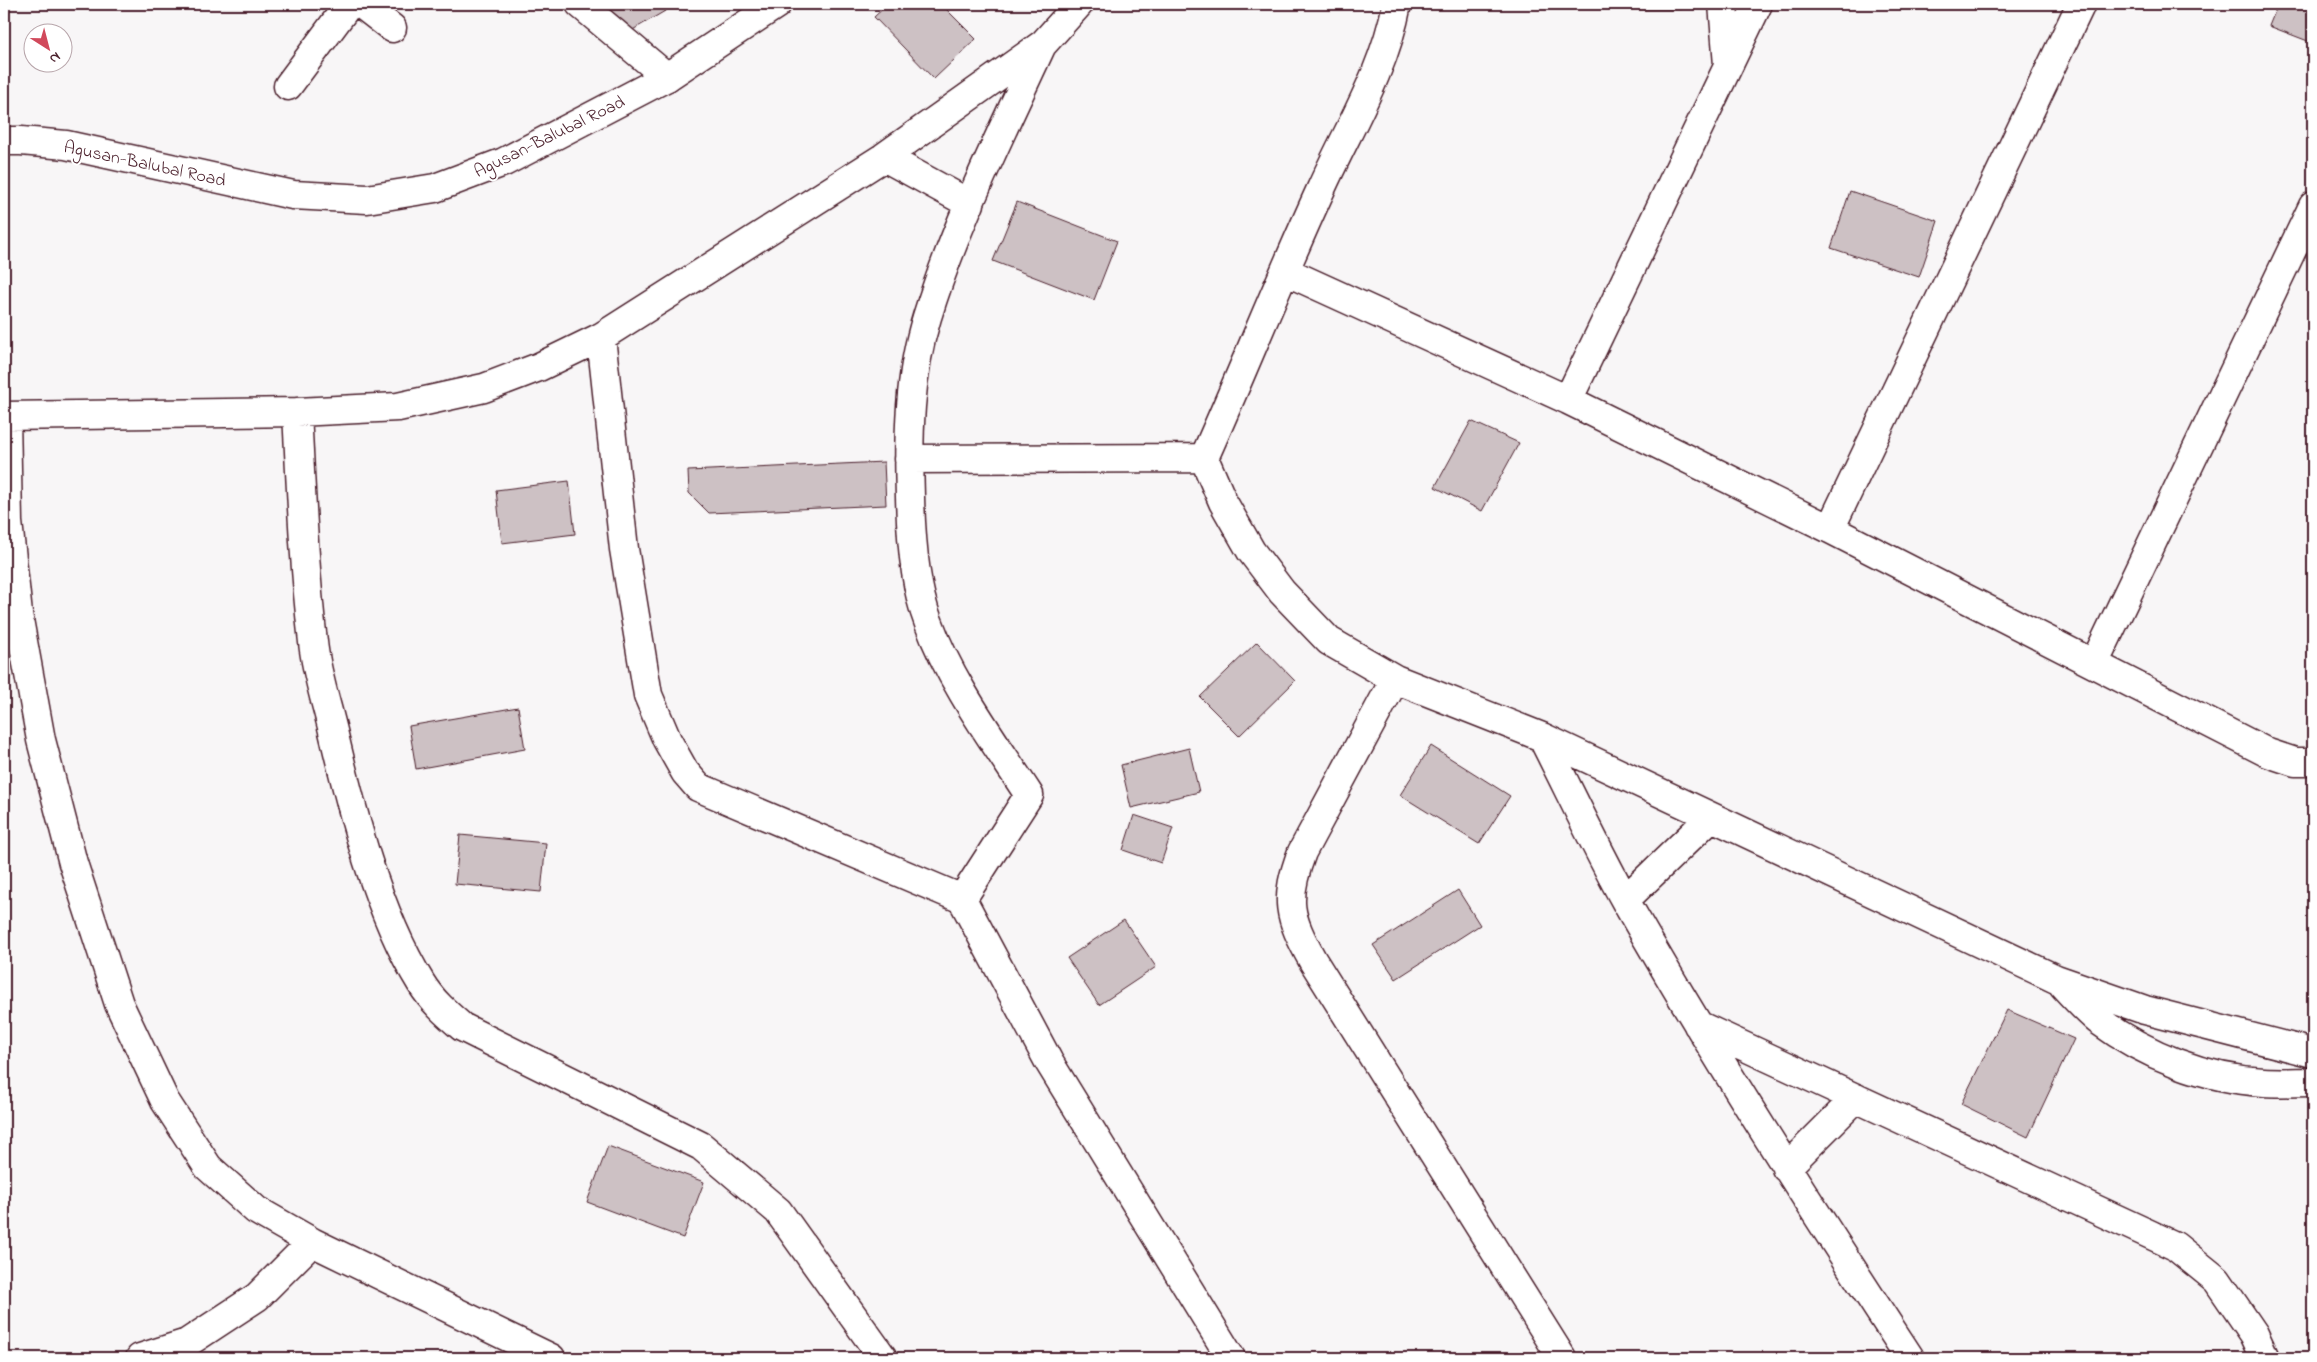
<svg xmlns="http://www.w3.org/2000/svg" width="2317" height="1362" viewBox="0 0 2317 1362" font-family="'Indie Flower',sans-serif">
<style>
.building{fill:#cdc1c4;stroke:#4a1f2b}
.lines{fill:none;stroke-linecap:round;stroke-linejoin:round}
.minor-casing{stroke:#4a1f2b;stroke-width:31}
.secondary-casing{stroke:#4a1f2b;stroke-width:31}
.minor{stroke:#fff;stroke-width:28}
.secondary{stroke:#fff;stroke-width:28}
.labels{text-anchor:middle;stroke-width:4;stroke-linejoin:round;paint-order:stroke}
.street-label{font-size:18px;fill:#4a1f2b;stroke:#fff}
</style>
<rect width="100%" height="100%" fill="#f8f6f7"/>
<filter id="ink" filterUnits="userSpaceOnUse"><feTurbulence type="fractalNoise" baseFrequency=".02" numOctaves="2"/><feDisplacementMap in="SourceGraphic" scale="10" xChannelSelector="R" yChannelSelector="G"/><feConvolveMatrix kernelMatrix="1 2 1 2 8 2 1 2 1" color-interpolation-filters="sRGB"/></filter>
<g filter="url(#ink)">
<path class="building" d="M600,4H677L624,35Z
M888,4H941L976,39L934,79L874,17Z
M1605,4H1682L1681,9H1605Z
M2278,4H2313V43L2269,26Z
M1850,191L1938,221L1919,277L1831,248Z
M1017,202L1117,241L1094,300L993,261Z
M1471,421L1519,443L1482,511L1435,487Z
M884,462L886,505L709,513L689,493L688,471Z
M569,481L575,534L502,543L496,490Z
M1257,642L1295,681L1239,736L1200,697Z
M518,707L525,749L416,769L409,726Z
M1431,746L1510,796L1479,844L1400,795Z
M1189,748L1199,792L1131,808L1121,765Z
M1134,815L1173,828L1161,863L1123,850Z
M460,835L546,843L541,892L455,884Z
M1458,890L1480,925L1396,979L1373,945Z
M1124,920L1156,967L1099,1005L1067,958Z
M2007,1010L2074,1039L2028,1137L1961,1104Z
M608,1146L704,1182L683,1238L587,1202Z"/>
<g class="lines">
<g class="minor-casing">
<path id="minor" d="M361,4L392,28
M580,4L667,77
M1397,4C1384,72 1349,127 1321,189C1280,278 1244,369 1204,458L1223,502L1251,551L1282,592L1329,641L1395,679L1542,737L2056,979L2145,1010L2313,1053
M1723,4L1728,65
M288,86L349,4
M884,157L970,204
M1285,271L1568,400L1830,529L2268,753L2295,762H2313
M601,337L624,549L648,695L667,740L685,772L698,787L962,899L1049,1062L1231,1358
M1568,400L1758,4
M297,412C301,489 304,566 313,642C316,672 326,702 333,731C352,812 377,912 421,983C432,1001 447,1014 462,1027L701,1146L778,1211L883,1358
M4,416L297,412L398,407L484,388L539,367L601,337L884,157L1043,44L1079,4
M6,416L8,522L18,614L41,740L73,863L119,1004L165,1101L208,1167L256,1210L312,1242L551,1358
M909,459L1204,458
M1830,529L2081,4
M2094,664L2313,206
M1395,679L1302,852C1284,900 1288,916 1313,961L1562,1358
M1542,737C1570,792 1596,848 1626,902C1715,1058 1812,1208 1910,1358
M962,899L1029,795C994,741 950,682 928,621C914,585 911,536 910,497C908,438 909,374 927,317C956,223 1001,134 1042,45
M1625,900L1710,818
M2063,985C2074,997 2086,1010 2098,1020C2145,1055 2206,1079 2264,1082C2280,1083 2297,1082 2313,1082
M1698,1025L2175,1246L2217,1280L2254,1334L2265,1358
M1786,1168L1856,1098
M140,1358L187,1343L257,1297L312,1242"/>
</g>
<g class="secondary-casing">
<path id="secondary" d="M4,141H21L66,145L293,195L367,199L435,188L504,162L667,77L777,4"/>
</g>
<use href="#minor" class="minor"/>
<use href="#secondary" class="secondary"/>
</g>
</g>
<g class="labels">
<g class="street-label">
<text transform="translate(549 136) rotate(-26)" y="6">Agusan-Balubal Road</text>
<text transform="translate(145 163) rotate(12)" y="6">Agusan-Balubal Road</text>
</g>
</g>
<rect width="2317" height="1362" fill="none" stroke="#fff" stroke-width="20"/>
<rect x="10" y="10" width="2297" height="1342" fill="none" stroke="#4a1f2b" stroke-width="2" filter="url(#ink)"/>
<g transform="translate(48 48) rotate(144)"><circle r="24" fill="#ffffff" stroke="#b7a5aa"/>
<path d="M0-4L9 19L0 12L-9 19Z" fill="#d1495b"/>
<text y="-8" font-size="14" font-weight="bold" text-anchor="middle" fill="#4a1f2b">N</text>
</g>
</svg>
